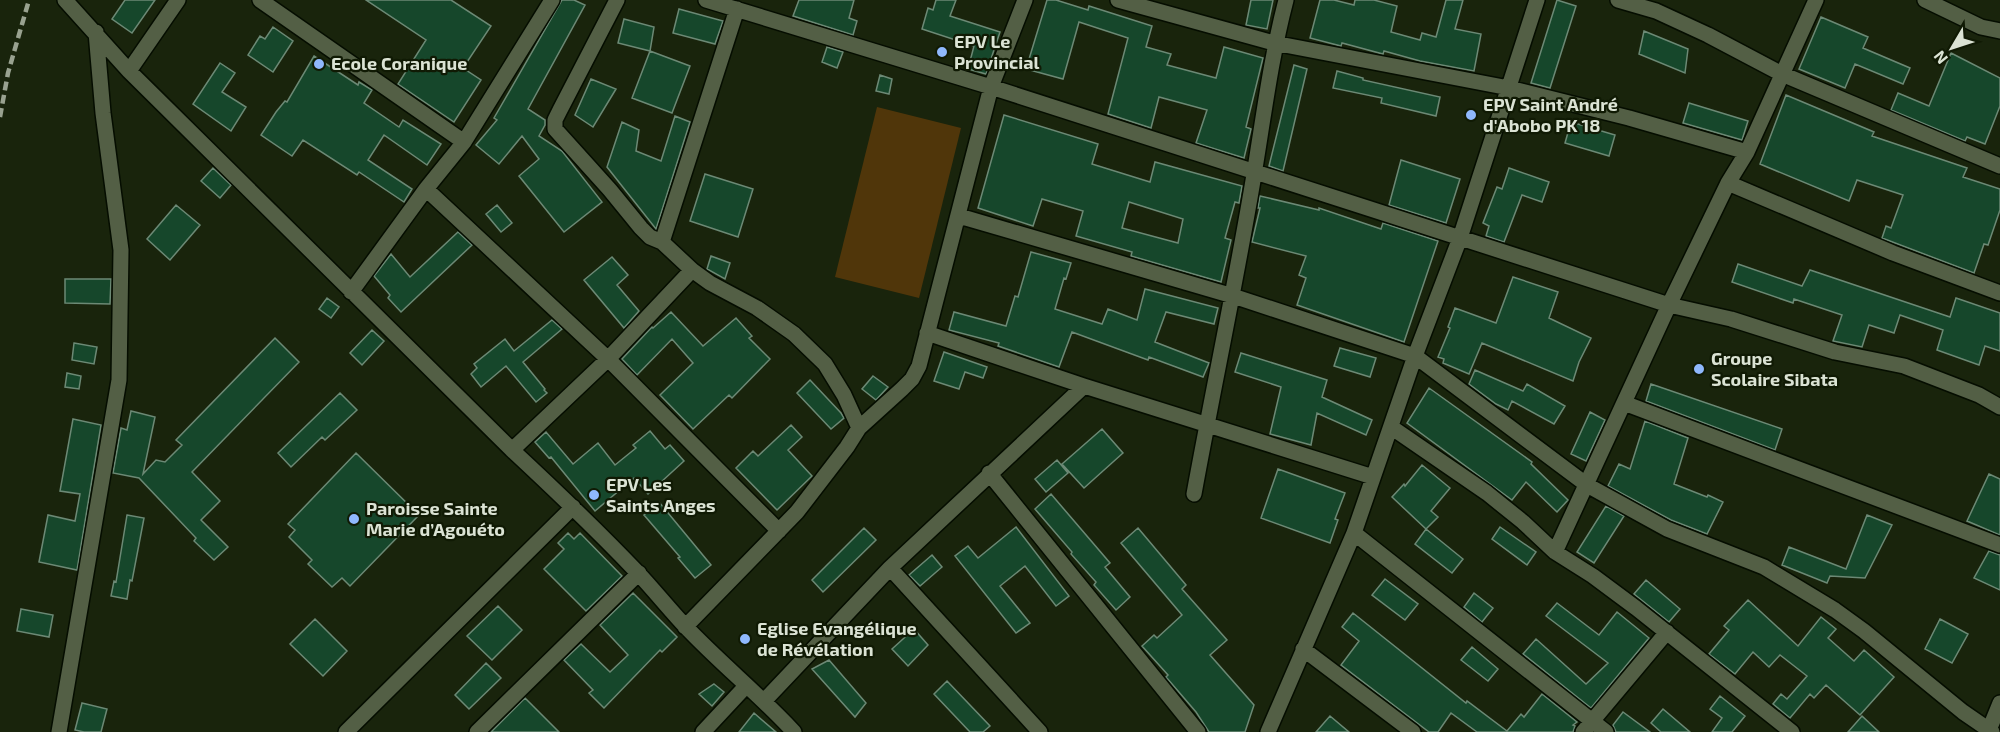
<svg xmlns="http://www.w3.org/2000/svg" width="2000" height="732" viewBox="0 0 2000 732" font-family="'Exo 2',sans-serif">
<style>
.green{fill:#50360a}
.building{fill:#16472b;stroke:#6c8975;stroke-width:1.5;fill-rule:evenodd}
.lines{fill:none;stroke-linecap:round;stroke-linejoin:round}
.minor-casing{stroke:#050d00;stroke-width:18}
.minor{stroke:#535f45;stroke-width:15}
.rail{stroke:#99a290;stroke-width:4.5;stroke-dasharray:9 4.5;stroke-linecap:butt}
.poi-dot{fill:#8fb8fd;stroke:#101a04;stroke-width:2}
.labels{text-anchor:middle;stroke-width:4.5;stroke-linejoin:round;paint-order:stroke}
.poi-label{font-size:18px;font-weight:bold;fill:#dbe3d4;stroke:#101a04;text-anchor:start}
</style>
<rect width="100%" height="100%" fill="#19240c"/>
<path class="green" d="M877,107L961,128L919,298L835,277Z"/>
<path class="building" d="M125,0H155L132,33L112,19Z
M366,0H451L491,26L463,68L481,80L454,122L398,84L426,40Z
M562,0H574L585,5L528,109L545,120V125L539,136L562,151L602,202L564,232L519,176L539,159L522,136L499,164L476,145L497,120L494,118Z
M799,0H854L849,18L857,21L853,35L793,16Z
M936,0H956L950,16L1000,32L986,74L968,69L974,46L922,29L928,8L933,10Z
M1047,0H1056L1088,10L1089,6L1152,26L1146,47L1171,54L1167,65L1216,78L1224,47L1263,58L1246,127L1251,129L1244,158L1196,143L1207,110L1159,97L1151,128L1108,114L1128,38L1079,22L1063,79L1026,69Z
M1251,0H1273L1267,29L1246,25Z
M1320,0H1334L1354,5L1355,0H1374L1397,6L1391,32L1420,40L1422,33L1436,37L1446,0H1463L1455,29L1481,34L1474,71L1420,61L1384,51L1383,54L1342,43L1341,46L1310,38Z
M1557,0L1576,6L1550,88L1531,83Z
M679,9L723,21L715,44L673,33Z
M1821,17L1868,37L1863,48L1910,68L1903,84L1855,64L1845,88L1799,69Z
M624,19L654,27L650,51L618,43Z
M273,27L293,41L273,72L248,55L260,36L265,39Z
M1644,31L1688,49L1685,73L1639,54Z
M827,47L843,52L837,68L822,62Z
M650,51L690,66L672,113L632,98Z
M1951,53L2000,78V106L1985,144L1967,137L1965,141L1891,110L1898,93L1929,106Z
M314,56L358,85L359,82L372,90L364,103L399,127L403,120L441,144L427,165L384,135L368,160L412,189L404,202L359,172L357,175L303,140L292,156L261,135L276,112L285,101L287,102Z
M220,63L235,73L222,92L246,107L231,131L193,104Z
M1294,65L1307,69L1283,171L1269,166Z
M1337,71L1363,78V80L1440,97L1436,116L1381,103L1382,98L1333,88Z
M880,75L892,79L889,94L876,91Z
M591,79L616,89L593,127L575,115Z
M1786,95L1874,132L1872,136L1967,168L1963,177L2000,189V210L1988,245L1984,244L1974,273L1882,238L1886,226L1891,228L1903,195L1857,180L1849,201L1760,164Z
M1689,103L1748,121L1742,140L1683,123Z
M1004,115L1098,144L1092,164L1150,182L1155,162L1242,186L1239,203L1235,202L1225,238L1231,240L1221,282L1131,256L1132,252L1076,236L1083,211L1042,199L1033,226L978,208ZM1129,202L1183,219L1178,243L1122,228Z
M675,116L690,122L656,229L607,167L622,122L639,130L636,151L661,161Z
M1571,122L1615,135L1609,156L1565,143Z
M1401,160L1460,179L1446,223L1389,205Z
M213,168L231,185L220,198L201,181Z
M1509,168L1549,182L1542,202L1522,195L1504,242L1486,236L1489,226L1483,223L1497,187L1502,189Z
M705,174L753,189L738,237L690,221Z
M1260,196L1319,210V208L1381,229L1383,223L1438,241L1404,342L1297,305L1306,278L1299,275L1306,256L1252,242L1260,208H1258Z
M176,205L200,225L170,260L147,239Z
M497,205L512,223L501,232L486,214Z
M458,232L472,245L401,312L388,298L390,295L374,276L391,254L410,277Z
M1031,252L1071,263L1066,279L1064,278L1055,309L1102,324L1108,309L1137,320L1145,289L1218,308L1214,324L1166,312L1155,342L1209,363L1203,377L1149,357L1148,360L1072,332L1059,367L998,346L999,343L949,330L954,312L1006,326L1015,296L1018,297Z
M711,256L730,263L725,279L707,269Z
M612,257L628,275L617,285L639,311L624,328L584,280Z
M1738,264L1802,286L1810,270L1950,317L1956,298L2000,313V351L1985,346L1979,365L1937,350L1943,330L1900,315L1894,333L1869,325L1862,347L1833,341L1842,315L1794,299L1793,303L1732,282Z
M1513,277L1558,292L1549,318L1591,338L1579,362L1573,381L1482,343L1469,374L1443,363L1444,359L1438,357L1450,328L1448,327L1455,308L1496,323Z
M65,279H111L110,304L65,303Z
M327,298L339,307L331,318L319,309Z
M671,312L703,346L736,318L752,336L749,338L770,359L732,398L729,395L693,429L660,395L693,363L672,339L637,375L622,359L652,327L653,328Z
M552,320L562,329L523,362L545,389L544,390L547,393L536,402L506,366L481,387L471,374L477,368L474,364L505,339L514,351Z
M372,330L384,341L362,365L350,353Z
M275,338L299,362L192,472L220,501L201,520L228,547L214,560L194,541L196,538L139,478L113,473L121,428L127,430L131,411L155,417L143,474L156,460L165,462L182,445L176,440Z
M74,343L97,347L94,364L72,360Z
M1340,348L1376,358L1370,377L1334,366Z
M944,352L987,367L983,378L965,372L959,389L934,381Z
M1241,353L1327,380L1322,397L1372,420L1366,435L1317,413L1311,445L1270,434L1281,387L1235,372Z
M1475,370L1523,391L1527,384L1565,406L1554,424L1512,401L1508,410L1496,404L1469,384Z
M67,373L81,376L79,389L65,387Z
M873,376L888,387L876,400L862,389Z
M810,380L841,413L844,418L831,429L797,393Z
M1651,384L1782,429L1775,450L1646,401Z
M1429,388L1532,462L1531,464L1568,500L1557,512L1526,482L1512,500L1407,423Z
M340,393L357,410L325,440L322,437L291,467L278,453Z
M1590,412L1605,420L1586,461L1571,454Z
M73,419L101,425L77,570L39,562L48,515L75,521L80,494L60,491Z
M1645,421L1688,438L1674,484L1707,497L1708,495L1723,502L1707,534L1671,520L1608,486L1619,464L1630,469Z
M791,425L802,437L788,450L812,476L777,510L736,468L753,451L758,456Z
M1102,429L1123,453L1084,488L1062,464Z
M650,431L665,449L670,445L684,461L648,494L634,478L595,511L551,457L549,458L535,442L546,432L573,464L598,443L615,465L636,448L633,445Z
M356,453L419,515L350,586L342,578L332,587L308,564L312,560L289,537L295,530L288,524Z
M1057,460L1068,473L1046,492L1035,479Z
M1422,465L1450,488L1431,511L1438,517L1426,529L1392,497L1404,484L1405,486Z
M1278,469L1345,493L1335,519L1338,520L1330,543L1261,518Z
M1989,474L2000,479V535L1967,521Z
M1051,494L1110,563L1105,567L1130,597L1116,610L1094,585L1096,582L1071,554L1072,552L1035,509Z
M659,502L711,565L695,578L678,558L680,557L644,515Z
M1606,506L1624,516L1594,563L1577,552Z
M127,515L144,518L132,581L130,580L127,599L111,596L114,581L116,582Z
M1867,515L1892,525L1865,578L1830,576L1827,583L1782,565L1789,547L1846,569Z
M1016,527L1069,596L1056,606L1025,566L1000,586L1030,623L1016,633L955,556L968,546L978,558Z
M1500,527L1536,552L1527,565L1492,539Z
M864,528L876,540L823,592L812,580Z
M1138,528L1186,585L1182,589L1227,640L1210,655L1254,705L1245,732H1209L1196,712L1166,677L1168,675L1142,646L1154,635L1157,638L1182,615L1121,543Z
M1426,529L1463,559L1452,573L1415,544Z
M568,533L574,539L580,533L622,576L586,611L544,569L564,549L558,543Z
M1989,551L2000,555V590L1974,578Z
M932,555L942,567L920,586L909,575Z
M1385,579L1418,604L1405,620L1372,595Z
M1646,580L1680,609L1669,622L1634,594Z
M633,593L677,637L662,652L660,650L604,708L589,693L593,690L564,660L581,644L610,672L628,655L600,625Z
M1474,593L1493,608L1482,622L1464,607Z
M1748,600L1798,646L1821,617L1836,629L1828,638L1854,661L1864,650L1894,677L1860,715L1826,685L1814,698L1810,694L1790,718L1773,704L1781,694L1787,699L1807,676L1780,655L1769,667L1753,652L1735,674L1709,654L1729,630L1724,626Z
M1557,603L1599,635L1617,612L1649,638L1591,708L1523,654L1536,639L1586,684L1608,663L1546,616Z
M498,606L522,630L492,660L467,636Z
M21,609L53,615L49,637L17,631Z
M1353,613L1466,703L1467,701L1507,731L1521,714L1524,717L1542,694L1577,722L1573,725L1575,726L1573,732H1477L1451,713L1438,732H1429L1341,665L1359,641L1342,627Z
M315,619L347,651L323,676L290,644Z
M1940,619L1968,634L1952,663L1925,649Z
M914,629L928,645L908,666L892,649Z
M1472,647L1498,669L1488,681L1461,660Z
M829,660L866,703L855,717L812,669Z
M486,663L501,678L469,709L455,695Z
M947,681L990,726L983,732H970L934,694Z
M714,684L724,692L712,706L699,694Z
M1720,696L1745,716L1732,732H1712L1722,718L1710,709Z
M525,698L559,732H491Z
M82,703L107,709L101,732H84L75,730Z
M1663,709L1690,732H1661L1651,723Z
M1623,712L1650,732H1616L1613,725Z
M754,713L776,732H739Z
M1330,716L1349,732H1316Z
M1862,716L1879,732H1848Z"/>
<g class="lines">
<g class="minor-casing">
<path id="minor" d="M65,0L129,71L512,450C555,490 597,530 637,572C654,590 669,609 686,627C721,664 760,695 794,732
M260,0L464,142
M617,0L560,110L555,120V129L610,190L641,228L650,237L662,242L692,270L710,283L757,308L794,334L825,364L844,395L859,428
M706,0L991,87L1669,305L1731,319L1835,352L1904,366L1979,395L2000,407
M1118,0L1274,43L1509,88L1629,118L1747,152
M1618,0L1656,11L1708,35L1782,74L2000,166
M1925,0L1981,27L2000,31
M129,71L178,0
M1728,183L1893,253L2000,293
M426,189L608,359L779,531
M959,216L1233,296L1415,356L1587,485L1667,529L1764,567L1835,610L1864,631L1963,712L1992,732
M662,242L737,9
M351,292L426,189L464,142L552,0
M927,333L1084,386L1373,477
M1624,403L2000,545
M1391,427L1487,493L1523,522L1555,552L1593,576L1636,608L1792,732
M512,450L608,359L692,270
M989,473L1198,732
M1194,494C1212,395 1233,296 1250,198C1262,131 1269,65 1286,0
M1354,533L1606,732
M1555,552L1669,305L1728,183L1747,152L1816,0
M890,568L1040,732
M685,627L797,512L847,447L859,428L902,389L912,379L919,366L991,87L1025,0
M1303,649L1413,732
M765,700L890,568L1084,386
M1989,730L2000,703
M59,732L119,380L121,250L103,113L96,32
M346,732L573,507
M477,732L639,573
M703,732L746,686
M1268,732L1354,533L1415,356L1460,238L1537,0
M1583,732L1667,632"/>
</g>
<use href="#minor" class="minor"/>
<path class="rail" d="M0,117L8,73L29,0"/>
</g>
<g class="poi-dot">
<circle cx="942" cy="52" r="6"/>
<circle cx="319" cy="64" r="6"/>
<circle cx="1471" cy="115" r="6"/>
<circle cx="1699" cy="369" r="6"/>
<circle cx="594" cy="495" r="6"/>
<circle cx="354" cy="519" r="6"/>
<circle cx="745" cy="639" r="6"/>
</g>
<g class="labels">
<g class="poi-label">
<text x="954" y="48">EPV Le<tspan x="954" dy="21">Provincial</tspan></text>
<text x="331" y="70">Ecole Coranique</text>
<text x="1483" y="111">EPV Saint André<tspan x="1483" dy="21">d'Abobo PK 18</tspan></text>
<text x="1711" y="365">Groupe<tspan x="1711" dy="21">Scolaire Sibata</tspan></text>
<text x="606" y="491">EPV Les<tspan x="606" dy="21">Saints Anges</tspan></text>
<text x="366" y="515">Paroisse Sainte<tspan x="366" dy="21">Marie d’Agouéto</tspan></text>
<text x="757" y="635">Eglise Evangélique<tspan x="757" dy="21">de Révélation</tspan></text>
</g>
</g>
<g transform="translate(1952 48) rotate(231)" stroke="#101a04" stroke-width="4.5" paint-order="stroke">
<path d="M0-4.5L10 22L0 15L-10 22Z" fill="#dbe3d4"/>
<text y="-9" font-size="16" font-weight="bold" text-anchor="middle" fill="#dbe3d4">N</text>
</g>
</svg>
